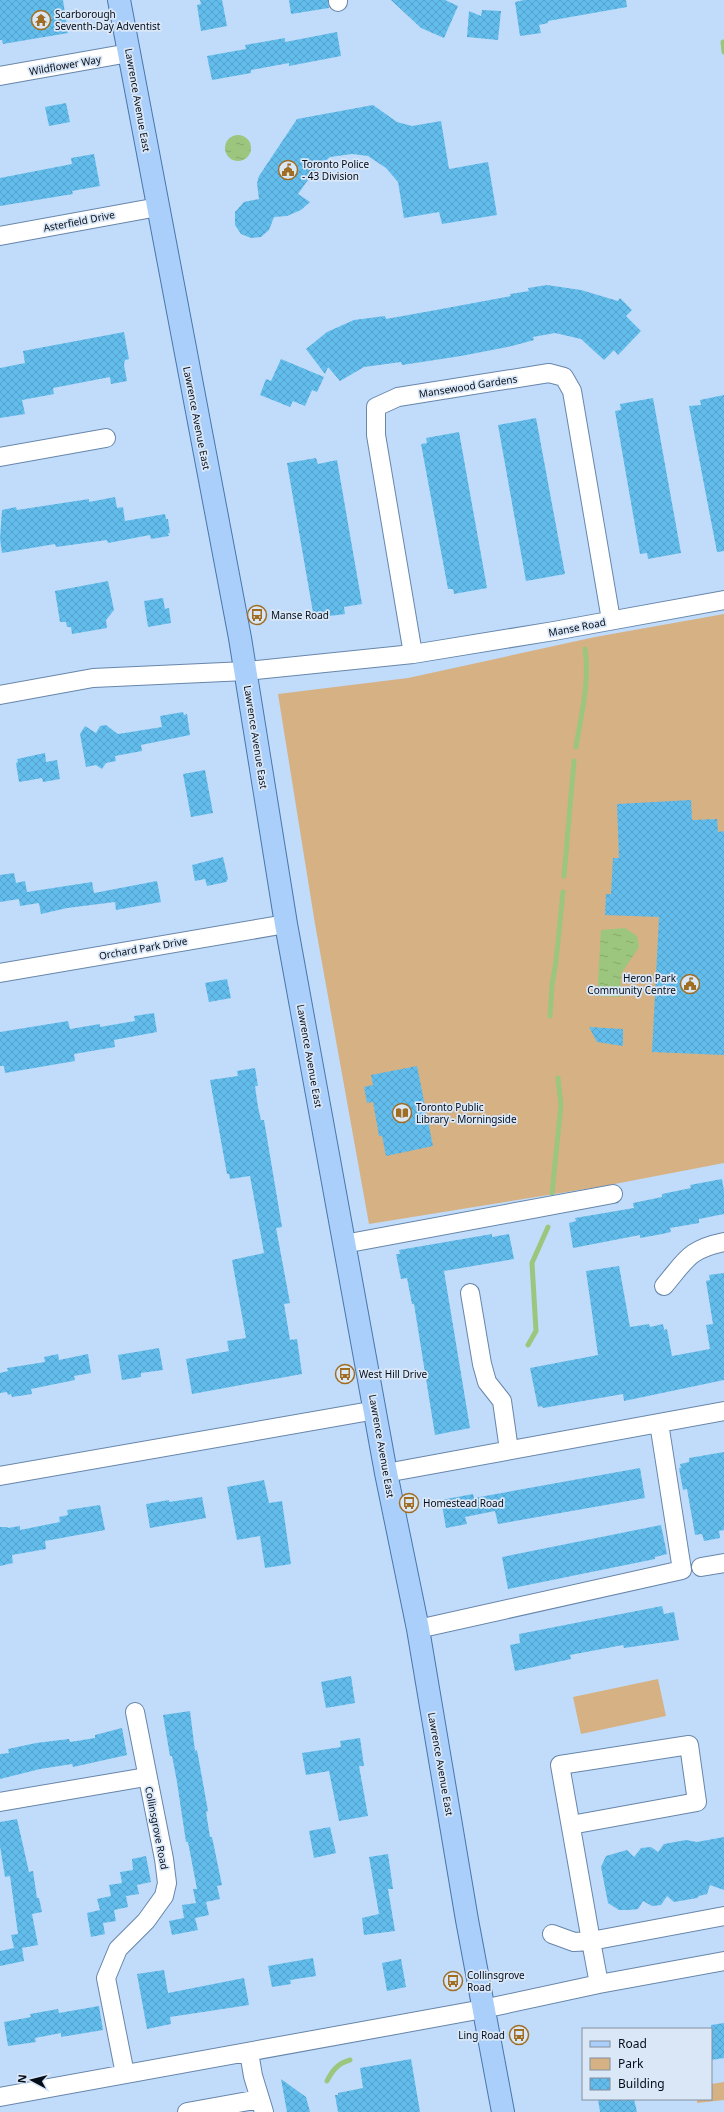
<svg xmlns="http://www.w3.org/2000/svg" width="724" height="2112" viewBox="0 0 724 2112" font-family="'Noto Sans',sans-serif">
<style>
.park{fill:#d6b183}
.water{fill:url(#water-ripples)}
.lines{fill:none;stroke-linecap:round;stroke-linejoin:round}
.stream{stroke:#9cc67d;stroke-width:5}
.building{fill:url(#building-cross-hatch)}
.minor-casing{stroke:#6786aa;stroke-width:20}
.major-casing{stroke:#4a76aa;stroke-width:24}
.minor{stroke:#fff;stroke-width:18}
.major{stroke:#a9cffa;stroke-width:22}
.labels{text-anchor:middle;stroke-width:3.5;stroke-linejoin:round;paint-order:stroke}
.poi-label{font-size:10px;fill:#040d1a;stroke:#dae7f7;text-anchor:start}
.street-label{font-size:10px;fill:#040d1a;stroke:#dae7f7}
</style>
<defs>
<pattern id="water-ripples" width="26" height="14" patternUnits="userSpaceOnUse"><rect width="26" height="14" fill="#9cc67d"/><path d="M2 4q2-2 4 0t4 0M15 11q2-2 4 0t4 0" fill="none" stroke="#85a96b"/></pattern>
<pattern id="building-cross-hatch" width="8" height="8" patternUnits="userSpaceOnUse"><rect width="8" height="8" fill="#63bdec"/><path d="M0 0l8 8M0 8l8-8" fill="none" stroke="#54a1ca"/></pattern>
</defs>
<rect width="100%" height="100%" fill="#c1dcfb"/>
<path class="park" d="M724,614V1163L604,1186L369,1224L315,924L278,694L408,678L595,637Z
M658,1679L666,1716L581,1734L573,1697Z
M724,2082V2100L697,2103V2099H711V2084Z"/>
<path class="water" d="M225 148a13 13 0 1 1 26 0a13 13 0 1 1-26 0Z
M625,928L637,936L639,947L621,974L620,997L597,996L601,930Z"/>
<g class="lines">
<path class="stream" d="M723,42L724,52
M576,747C581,715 590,682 585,649
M564,876L574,761
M550,1016L552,985L556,961L563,892
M552,1193L561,1105L558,1078
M528,1345L536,1331L532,1263L548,1227
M327,2081C332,2071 338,2063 350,2060"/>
</g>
<path class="building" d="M0,0H63L68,33L3,44L2,40H0Z
M200,0H222L227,26L201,31L197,5L201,4Z
M289,0H328L329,8L291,14Z
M391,0H445L458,6L444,38L421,28Z
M524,0H626L627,7L548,21V23L539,25L541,33L520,36L515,2Z
M482,10L501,11L498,40L467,37L469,11L481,16Z
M337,32L341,56L289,66V63L251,70V73L212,80L207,56L246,49L245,45L285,38V42Z
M66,103L70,122L49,126L45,107Z
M373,105L397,122L412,126L441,121L449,169L488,162L497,215L442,224L439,212L404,218L398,182L386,168L368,156L352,154L330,157L315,170L298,194L310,202L301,210L287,216L274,217L269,230L261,237L251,238L241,234L235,225V212L244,202L259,199L257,183L259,176L297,119Z
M94,154L100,186L72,191L73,194L0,206V178L72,164L71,158Z
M547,285L581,290L618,301L620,298L632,310L626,316L641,331L618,355L614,350L604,360L581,339L555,333L533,337L534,340L512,346L461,356L402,365L401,362L364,367L340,381L328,367L325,374L306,349L327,332L354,320L385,316L386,319L436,310L511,296L510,294L529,291L528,288Z
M124,332L129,359L125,360L124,365L127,381L111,384L110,377L53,388L54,394L22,400L25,414L0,418V368L25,363L23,351Z
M281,359L324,377L317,392L312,390L305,406L293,401L290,407L260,395L266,379L271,381Z
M724,395V551L717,552L689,406L701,405L700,400Z
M653,398L681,553L648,559L647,553L640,554L615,411L621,410L620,404Z
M536,418L565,574L526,581L498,425Z
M459,432L487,588L454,594L453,589H448L421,444L427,443L426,438Z
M316,458L318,464L337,460L362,604L344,607L345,614L314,618L287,463Z
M115,497L117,508L123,507L125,521L165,514L166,519H168L170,533H168L169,536L151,539L150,535L108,543L107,540L56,547L55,544L2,553L0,539L2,510L16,507L17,510L89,499V502Z
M108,581L114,610L106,620L107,628L72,634L71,627H67L66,622H60L55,591Z
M163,598L165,609L169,608L171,623L148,627L144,601Z
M183,712L184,715L187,714L190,735L141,745L142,751L115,756L116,761L106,763L102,769L96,765L86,767L80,734L85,726L96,733L100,726L106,725L118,734L162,727L160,716Z
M45,753L46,762L57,760L60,779L43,782L42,778L19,782L16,763L18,762L17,759Z
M205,770L213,813L191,817L183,774Z
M691,800L692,820L717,819L718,832L724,831V1055L652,1052L659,917L605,915L606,894H611L613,858H619L617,804Z
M223,857L228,879L226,882L207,886L205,879L195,881L192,865Z
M14,873L16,883L25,881L27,892L92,882L94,893L157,881L161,902L116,910L115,902L67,908L41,914L39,903L20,906L19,899L0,902V875Z
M227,979L231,998L209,1002L205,983Z
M154,1013L157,1032L114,1040L115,1047L74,1054L75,1061L5,1073L4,1066H0V1032L68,1021L70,1029L100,1024V1027L135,1021L134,1016Z
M589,1027L623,1029V1046L597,1042Z
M417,1066L433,1146L386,1156L382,1136H379L373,1102L367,1103L364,1087L373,1085L371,1075Z
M255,1068L258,1086H255L258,1107L261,1120H264L282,1227L276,1228L290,1303L284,1304L290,1340L297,1339L302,1374L192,1394L186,1359L229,1351L227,1341L246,1338L232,1260L264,1253L250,1176L230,1179L229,1174H227L210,1080L238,1076L237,1071Z
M722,1179L724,1191V1214L699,1219V1223L670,1228L671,1232L662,1234L640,1238V1235L573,1248L569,1223L576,1221L575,1218L634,1208L633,1203L662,1197V1194L691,1188L690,1185Z
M492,1234V1237L509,1234L514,1259L444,1271L470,1428L435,1435L414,1304H412L407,1278L401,1279L396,1254H400L399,1250Z
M619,1266L630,1327L649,1324L650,1327L663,1324L664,1330L667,1329L672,1356L710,1349L706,1325L713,1324L706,1281L710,1280L709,1275L724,1273V1380L624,1401L623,1394L543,1408L542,1406L538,1407L530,1368L598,1355L586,1271Z
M159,1348L163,1370L141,1373V1377L122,1380L118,1355Z
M58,1354L59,1360L88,1354L91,1373L74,1376L75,1380L31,1389L32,1394L12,1397L11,1394L8,1395L7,1392L0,1393V1373L8,1371L7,1368L45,1362L44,1357Z
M724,1452V1530L719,1531L720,1538L704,1541L702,1534L695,1535L687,1489L683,1490L679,1468H681L680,1464L689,1462V1458Z
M640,1468L645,1498L498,1524L495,1511L465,1517L467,1524L446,1528L441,1500L473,1494L474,1498Z
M264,1480L269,1503L282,1501L291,1564L265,1568L260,1536L237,1540L227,1487Z
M202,1497L206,1518L150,1528L146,1504L169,1500V1502Z
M100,1505L105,1530L45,1541L46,1549L12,1555L13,1563L0,1566V1527H7L8,1528L20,1526V1530L60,1522L59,1517L68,1515L67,1510Z
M661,1525L667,1554L655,1557V1559L508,1589L502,1557Z
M662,1606L664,1614L674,1612L679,1640L624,1648L623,1645L570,1655L571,1659L515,1671L510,1645L520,1643L519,1634Z
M351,1676L355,1703L326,1708L321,1682Z
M190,1711L195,1751L197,1750L208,1811L206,1812L210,1837H212L222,1885L217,1886L220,1899L206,1902L209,1915L195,1918L198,1930L172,1935L169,1921L184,1918L182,1905L196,1903L193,1889H197L188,1842H186L177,1782L172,1756H170L163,1715Z
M122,1728L127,1755L73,1767L72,1764L40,1769L0,1779V1754L9,1753L8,1749L36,1743L69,1739L70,1742L95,1738V1735Z
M360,1738L364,1766H359L368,1816L339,1821L329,1771L306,1775L302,1753L341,1747L340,1741Z
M17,1819L29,1872L33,1871L37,1898H39L42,1912L32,1914L38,1945L22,1948L24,1961L0,1966V1951L14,1948L11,1935L18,1934L10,1876L5,1877L0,1846V1822Z
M330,1827L336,1853L314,1858L309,1831Z
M724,1837V1890L710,1885L707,1894L699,1896L697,1898L674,1902L667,1896L661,1905L652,1906L643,1901L638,1909L629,1910H619L608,1903L601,1867L606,1856L627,1850L634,1857L641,1848L651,1847L658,1852L664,1844L686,1840L697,1842Z
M388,1854L393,1889H388L395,1931L364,1935L362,1918L379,1914L369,1857Z
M146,1856L151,1882L137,1885L139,1894L126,1896L128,1907L114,1910L116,1921L103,1923L105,1934L91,1937L87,1913L100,1910L97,1899L111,1896L109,1885L122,1883L120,1872L133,1870L132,1859Z
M313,1958L316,1976L290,1980L291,1984L272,1987L268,1966Z
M401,1959L406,1987L387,1991L382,1963Z
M164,1970L168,1993L244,1978L249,2005L170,2017L171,2024L147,2029L137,1974Z
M99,2006L103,2030L61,2037V2033L35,2038L36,2042L8,2046L4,2022L31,2017L30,2014L58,2009L59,2013Z
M724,2023V2058L711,2060V2025Z
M411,2059L420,2112H338L335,2095H338V2093L363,2088L360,2068Z
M281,2079L306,2097L310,2112H287Z
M598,2099H634L637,2112H600Z"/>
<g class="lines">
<g class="minor-casing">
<path id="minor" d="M338,0V2
M0,76L129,53
M0,236L158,207
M0,457L106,438
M413,654L376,435V407L398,397L549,373L564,377L572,391L611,620
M0,695L93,678L246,671L413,654L554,631L724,600
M0,973L286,924
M344,1244L613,1194
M664,1286C686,1260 689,1249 724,1242
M470,1293L482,1364L487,1382L502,1401L509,1450
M386,1473L724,1411
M0,1476L376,1410
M701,1567L724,1563
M418,1629L682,1570L659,1423
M0,1802L146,1777
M571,1825L697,1802L689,1745L560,1765L591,1941L599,1984
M552,1934L574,1942L591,1941L724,1916
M249,2052L253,2076L264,2112
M125,2074L106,1978L118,1949L146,1921L164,1896L167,1883L164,1859L135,1712
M0,2097L483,2009L599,1984L724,1961
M187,2112L260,2099"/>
</g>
<g class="major-casing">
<path id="major" d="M119,0L240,638L286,924L386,1473L418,1629L467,1920L503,2112"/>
</g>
<use href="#minor" class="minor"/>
<use href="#major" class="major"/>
</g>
<defs>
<g id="temple-ring" transform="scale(1)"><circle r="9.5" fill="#dae7f7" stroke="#a06e23" stroke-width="1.5"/><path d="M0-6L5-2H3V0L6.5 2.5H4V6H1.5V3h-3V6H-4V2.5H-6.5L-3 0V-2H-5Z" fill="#a06e23"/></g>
<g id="civic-ring" transform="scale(1)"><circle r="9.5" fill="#dae7f7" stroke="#a06e23" stroke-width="1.5"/><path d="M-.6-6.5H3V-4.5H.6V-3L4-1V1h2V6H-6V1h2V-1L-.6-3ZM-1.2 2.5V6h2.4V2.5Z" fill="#a06e23"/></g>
<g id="bus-ring" transform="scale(1)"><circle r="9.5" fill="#dae7f7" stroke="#a06e23" stroke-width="1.5"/><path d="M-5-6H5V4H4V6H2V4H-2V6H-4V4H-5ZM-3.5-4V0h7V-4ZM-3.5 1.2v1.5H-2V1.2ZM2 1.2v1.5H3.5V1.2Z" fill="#a06e23"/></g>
<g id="library-ring" transform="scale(1)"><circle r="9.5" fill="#dae7f7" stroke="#a06e23" stroke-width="1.5"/><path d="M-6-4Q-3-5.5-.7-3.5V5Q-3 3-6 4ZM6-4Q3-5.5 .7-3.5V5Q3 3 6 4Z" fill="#a06e23"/></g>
</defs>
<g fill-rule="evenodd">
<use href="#temple-ring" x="41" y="20"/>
<use href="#civic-ring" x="288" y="170"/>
<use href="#bus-ring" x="257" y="615"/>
<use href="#civic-ring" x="690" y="984"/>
<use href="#library-ring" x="402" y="1113"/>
<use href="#bus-ring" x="345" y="1374"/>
<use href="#bus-ring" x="409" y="1503"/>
<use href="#bus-ring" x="453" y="1981"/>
<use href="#bus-ring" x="519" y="2035"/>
</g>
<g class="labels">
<g class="poi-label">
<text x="55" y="18">Scarborough<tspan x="55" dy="12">Seventh-Day Adventist</tspan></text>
<text x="302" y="168">Toronto Police<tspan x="302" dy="12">- 43 Division</tspan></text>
<text x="271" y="619">Manse Road</text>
<text x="676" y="982" text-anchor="end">Heron Park<tspan x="676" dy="12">Community Centre</tspan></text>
<text x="416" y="1111">Toronto Public<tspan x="416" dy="12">Library - Morningside</tspan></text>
<text x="359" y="1378">West Hill Drive</text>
<text x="423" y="1507">Homestead Road</text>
<text x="467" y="1979">Collinsgrove<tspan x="467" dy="12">Road</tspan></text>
<text x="505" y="2039" text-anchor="end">Ling Road</text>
</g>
<g class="street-label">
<text transform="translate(65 65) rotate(-10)" y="4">Wildflower Way</text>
<text transform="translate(138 100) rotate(80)" y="4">Lawrence Avenue East</text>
<text transform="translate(79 221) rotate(-11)" y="4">Asterfield Drive</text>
<text transform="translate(468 386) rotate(-9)" y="4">Mansewood Gardens</text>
<text transform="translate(197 418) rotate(79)" y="4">Lawrence Avenue East</text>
<text transform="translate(577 627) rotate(-11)" y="4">Manse Road</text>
<text transform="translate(256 737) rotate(81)" y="4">Lawrence Avenue East</text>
<text transform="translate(143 948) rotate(-10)" y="4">Orchard Park Drive</text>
<text transform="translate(310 1056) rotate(80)" y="4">Lawrence Avenue East</text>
<text transform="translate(382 1446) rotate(80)" y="4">Lawrence Avenue East</text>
<text transform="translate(441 1764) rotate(80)" y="4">Lawrence Avenue East</text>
<text transform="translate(157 1828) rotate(79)" y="4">Collinsgrove Road</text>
</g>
</g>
<rect x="582" y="2028" width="130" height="72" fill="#dae7f7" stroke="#84909f"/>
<rect x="590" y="2041" width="20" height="6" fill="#a9cffa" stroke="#84909f"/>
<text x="618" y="2048" font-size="12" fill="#040d1a">Road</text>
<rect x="590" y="2058" width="20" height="12" fill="#d6b183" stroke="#84909f"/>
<text x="618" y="2068" font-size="12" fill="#040d1a">Park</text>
<rect x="590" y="2078" width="20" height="12" fill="url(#building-cross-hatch)" stroke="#84909f"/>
<text x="618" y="2088" font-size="12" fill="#040d1a">Building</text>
<g transform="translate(32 2080) rotate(277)" stroke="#dae7f7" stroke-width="3" paint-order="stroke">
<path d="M0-3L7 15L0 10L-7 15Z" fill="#040d1a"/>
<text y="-6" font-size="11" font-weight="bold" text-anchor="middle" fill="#040d1a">N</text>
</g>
</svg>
